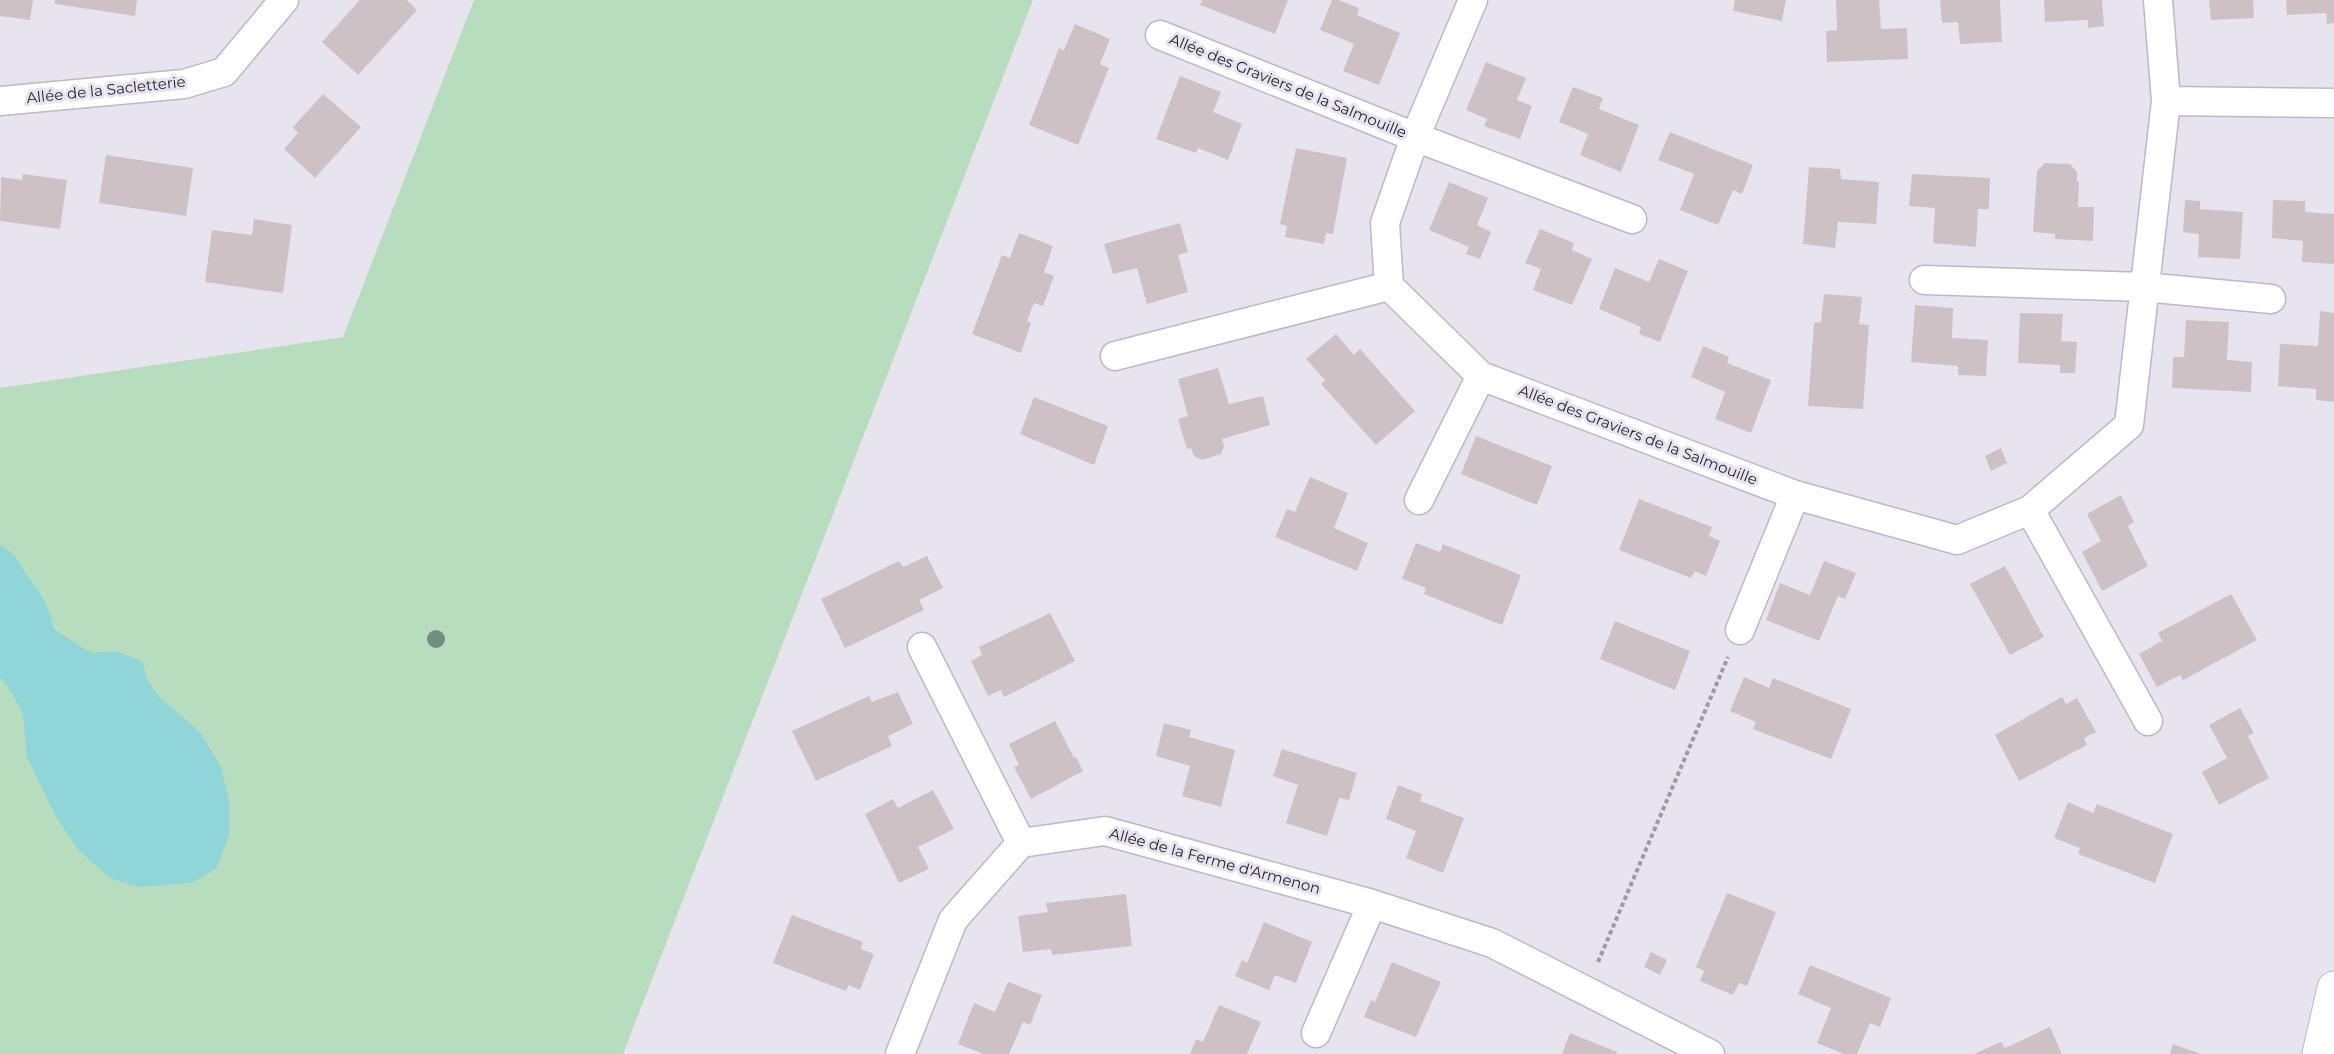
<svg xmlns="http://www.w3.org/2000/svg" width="2334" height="1054" viewBox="0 0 2334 1054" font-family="Montserrat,sans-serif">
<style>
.green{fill:#b8ddbe}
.water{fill:#90d6d9}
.building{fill:#cec1c6}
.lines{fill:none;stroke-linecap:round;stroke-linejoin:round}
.minor-casing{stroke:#bbb9c3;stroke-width:31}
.tertiary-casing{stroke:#bbb9c3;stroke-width:35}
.path{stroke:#9c9aa3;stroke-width:4;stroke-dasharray:4.5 3;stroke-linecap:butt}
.minor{stroke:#fff;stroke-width:28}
.tertiary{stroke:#fff;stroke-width:33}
.tree{fill:#738d7f}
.labels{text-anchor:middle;stroke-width:6;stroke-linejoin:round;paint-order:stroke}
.street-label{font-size:15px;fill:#252428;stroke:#e7e4f0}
</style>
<rect width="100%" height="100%" fill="#e7e4f0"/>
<path class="green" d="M474,0H1033L623,1054H0V388L343,337Z"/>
<path class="water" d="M0,545C18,554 17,562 28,577C43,596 48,605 54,629L91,653L115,651L142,661L147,678L157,695L200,732L220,765L229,798V836L216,869L191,883L139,887L112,879L79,851L55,815L27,757L23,715L12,693L0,677Z"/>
<path class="building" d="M0,0H33L30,20L0,16Z
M55,0H137L135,16L55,4Z
M360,0H407L417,10L358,75L322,42Z
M1202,0H1288L1275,34L1200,5Z
M1332,0H1339L1359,8L1357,15L1400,33L1379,85L1343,71L1354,44L1320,30Z
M1735,0H1786L1782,21L1733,11Z
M1836,0H1879L1881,29L1907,28L1908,59L1827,62L1826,31L1837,30Z
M1940,0H2000L2002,42L1960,44L1958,22L1942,23Z
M2044,0H2102L2104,26L2088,28V20L2045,22Z
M2209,0H2253L2254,18L2211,20Z
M2286,0H2334V23L2327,24L2326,13L2287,15Z
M1075,24L1110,39L1100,64L1109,68L1078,145L1029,125L1059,48L1064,50Z
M1486,62L1526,78L1517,100L1532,106L1520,139L1484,126L1487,119L1466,110Z
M1180,76L1221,92L1213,112L1242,124L1228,160L1198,148L1196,153L1156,139Z
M1573,87L1603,98L1599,109L1639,125L1621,172L1580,155L1588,134L1559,122Z
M323,94L361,127L315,178L284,149L298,133L293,127Z
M1670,132L1753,165L1742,194L1733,190L1718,225L1680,210L1694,174L1658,160Z
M1296,148L1347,158L1333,234L1326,233L1324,244L1285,237L1287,226L1280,224Z
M106,155L193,168L186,216L99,203Z
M2045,163L2070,164L2077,172V182H2079L2078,207H2094L2093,241L2055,239V234L2033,232L2037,171Z
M1809,167L1840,169L1841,179L1879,182L1876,224L1838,222L1835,248L1803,244Z
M23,174L67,180L60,229L0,221L1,177L22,180Z
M1912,174L1990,178L1989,209H1978L1976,247L1933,243L1935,208L1909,206Z
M1449,182L1488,198L1477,225L1491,232L1480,259L1466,254L1469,247L1429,230Z
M2185,200L2200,201V209L2243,212L2240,259L2198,257L2199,234L2183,232Z
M2273,200L2305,201V212L2334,214V264L2302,262L2303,241L2272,238Z
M254,219L292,225L283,293L205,282L212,230L252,235Z
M1180,223L1188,252L1178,255L1188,292L1147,304L1137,268L1113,274L1104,244Z
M1540,229L1574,243L1572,250L1592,259L1572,305L1533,290L1541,269L1525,263Z
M1019,233L1053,246L1044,272L1054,276L1043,306L1034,303L1027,321L1031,323L1021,353L972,334L1002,255L1010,258Z
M1659,259L1688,271L1660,342L1639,334L1641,327L1599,309L1615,268L1649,282Z
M1824,294L1862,297L1859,324L1869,325L1863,409L1808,406L1814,323L1821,322Z
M1915,305L1953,308L1952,338L1988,340L1986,376L1958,375V366L1911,362Z
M2320,311L2334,313V402L2316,400V389L2278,386L2280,344L2318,346Z
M2020,313L2063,314L2061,341L2077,342L2075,373H2060V365L2018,363Z
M2186,320L2229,322L2227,360L2252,362L2251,392L2172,388L2173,357H2184Z
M1336,334L1354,355L1360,349L1415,411L1376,445L1321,384L1325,380L1306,359Z
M1703,346L1729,357L1727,363L1771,380L1751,433L1715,419L1725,392L1691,377Z
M1218,368L1229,404L1263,396L1270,425L1222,439L1224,446L1221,454L1202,460L1194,456L1191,448L1187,449L1178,419L1188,416L1178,379Z
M1034,397L1108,426L1094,465L1020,434Z
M1476,436L1552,466L1537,505L1461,474Z
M2001,448L2007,463L1991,471L1985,456Z
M1310,477L1348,493L1334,528L1368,543L1357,571L1275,537L1287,509L1295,512Z
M2121,495L2134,522L2128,526L2148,566L2102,591L2082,552L2101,541L2087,514Z
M1639,499L1712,527L1709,536L1720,541L1706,576L1695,571L1691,578L1619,550Z
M1416,543L1440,552L1443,544L1521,575L1502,625L1424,594L1426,588L1402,579Z
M927,556L943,588L919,600L924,610L845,648L821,599L899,561L903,567Z
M1824,561L1856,573L1845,599L1838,596L1819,641L1766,620L1780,583L1810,595Z
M2005,566L2044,637L2010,655L1970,584Z
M2231,594L2257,640L2183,680L2180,675L2157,687L2139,654L2162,641L2158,633Z
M1050,613L1075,661L1004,697L1001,690L988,696L971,661L982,655L979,647Z
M1615,621L1690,651L1675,690L1600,659Z
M1744,677L1769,688L1773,678L1851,709L1831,759L1753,729L1756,722L1730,711Z
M898,692L913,724L888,736L892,746L816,781L792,731L869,696L872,702Z
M2062,697L2066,704L2077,698L2096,732L2084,738L2087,745L2019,781L1995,735Z
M2240,708L2254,733L2248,736L2269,778L2219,805L2202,772L2227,758L2209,725Z
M1055,721L1074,758L1076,757L1083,771L1031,799L1014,767L1019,765L1009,744Z
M1164,723L1191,730L1189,737L1235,750L1221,807L1182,796L1190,766L1156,756Z
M1282,749L1357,773L1349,800L1339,798L1327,836L1286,823L1298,785L1273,776Z
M1398,785L1422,794L1420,801L1464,818L1443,873L1406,858L1416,831L1386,819Z
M933,790L954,829L918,847L929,869L899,883L865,814L893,799L898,808Z
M2068,802L2093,813L2097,804L2173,834L2155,883L2078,854L2080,848L2054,838Z
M1727,893L1776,912L1747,986L1739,983L1733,995L1700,981L1704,971L1696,967Z
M1126,894L1132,946L1052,955L1051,949L1023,952L1018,916L1048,912L1046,903Z
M792,915L863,942L861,949L874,954L860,990L849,985L846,991L773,963Z
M1264,922L1312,942L1296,983L1275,975L1269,990L1235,976L1242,960L1247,963Z
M1651,952L1667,960L1660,975L1644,967Z
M1392,962L1441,982L1416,1037L1364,1017L1371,1000L1375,1002Z
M1810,965L1891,998L1880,1027L1870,1023L1857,1054H1844L1817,1043L1831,1008L1798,994Z
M1008,982L1042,995L1030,1025L1023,1022L1009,1054H984L958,1044L974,1003L995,1012Z
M1219,1005L1261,1022L1247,1054H1190L1196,1039L1203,1042Z
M2050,1027L2062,1054H1974L2001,1042L2005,1048Z
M1570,1033L1617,1052L1616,1054H1562Z
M2173,1044L2201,1054H2170Z"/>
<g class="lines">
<g class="minor-casing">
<path id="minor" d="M1473,0L1415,137L1385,223L1389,286L1481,376L1795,495L1957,540L2030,510L2129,425L2166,101L2158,0
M1160,35L1415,137L1632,219
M0,101L184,84L224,72L284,0
M2166,101L2334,103
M1924,280L2144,287L2271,299
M1115,356L1389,286
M1419,500L1481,376
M2030,510L2148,721
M1740,630L1795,495
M922,647L1021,843
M1316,1033L1372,904
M900,1054L953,920L1021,843L1105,831L1372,904L1492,943L1710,1054"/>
</g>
<g class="tertiary-casing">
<path id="tertiary" d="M2319,1054L2334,988"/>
</g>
<path class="path" d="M1598,962L1728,657"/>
<use href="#minor" class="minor"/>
<use href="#tertiary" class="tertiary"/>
</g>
<circle class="tree" cx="436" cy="639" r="9"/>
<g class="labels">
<g class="street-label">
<text transform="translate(1288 86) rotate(22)" y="5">Allée des Graviers de la Salmouille</text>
<text transform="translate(106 90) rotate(-6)" y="5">Allée de la Sacletterie</text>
<text transform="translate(1638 435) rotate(21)" y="5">Allée des Graviers de la Salmouille</text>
<text transform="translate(1215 861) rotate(15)" y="5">Allée de la Ferme d'Armenon</text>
</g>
</g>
</svg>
